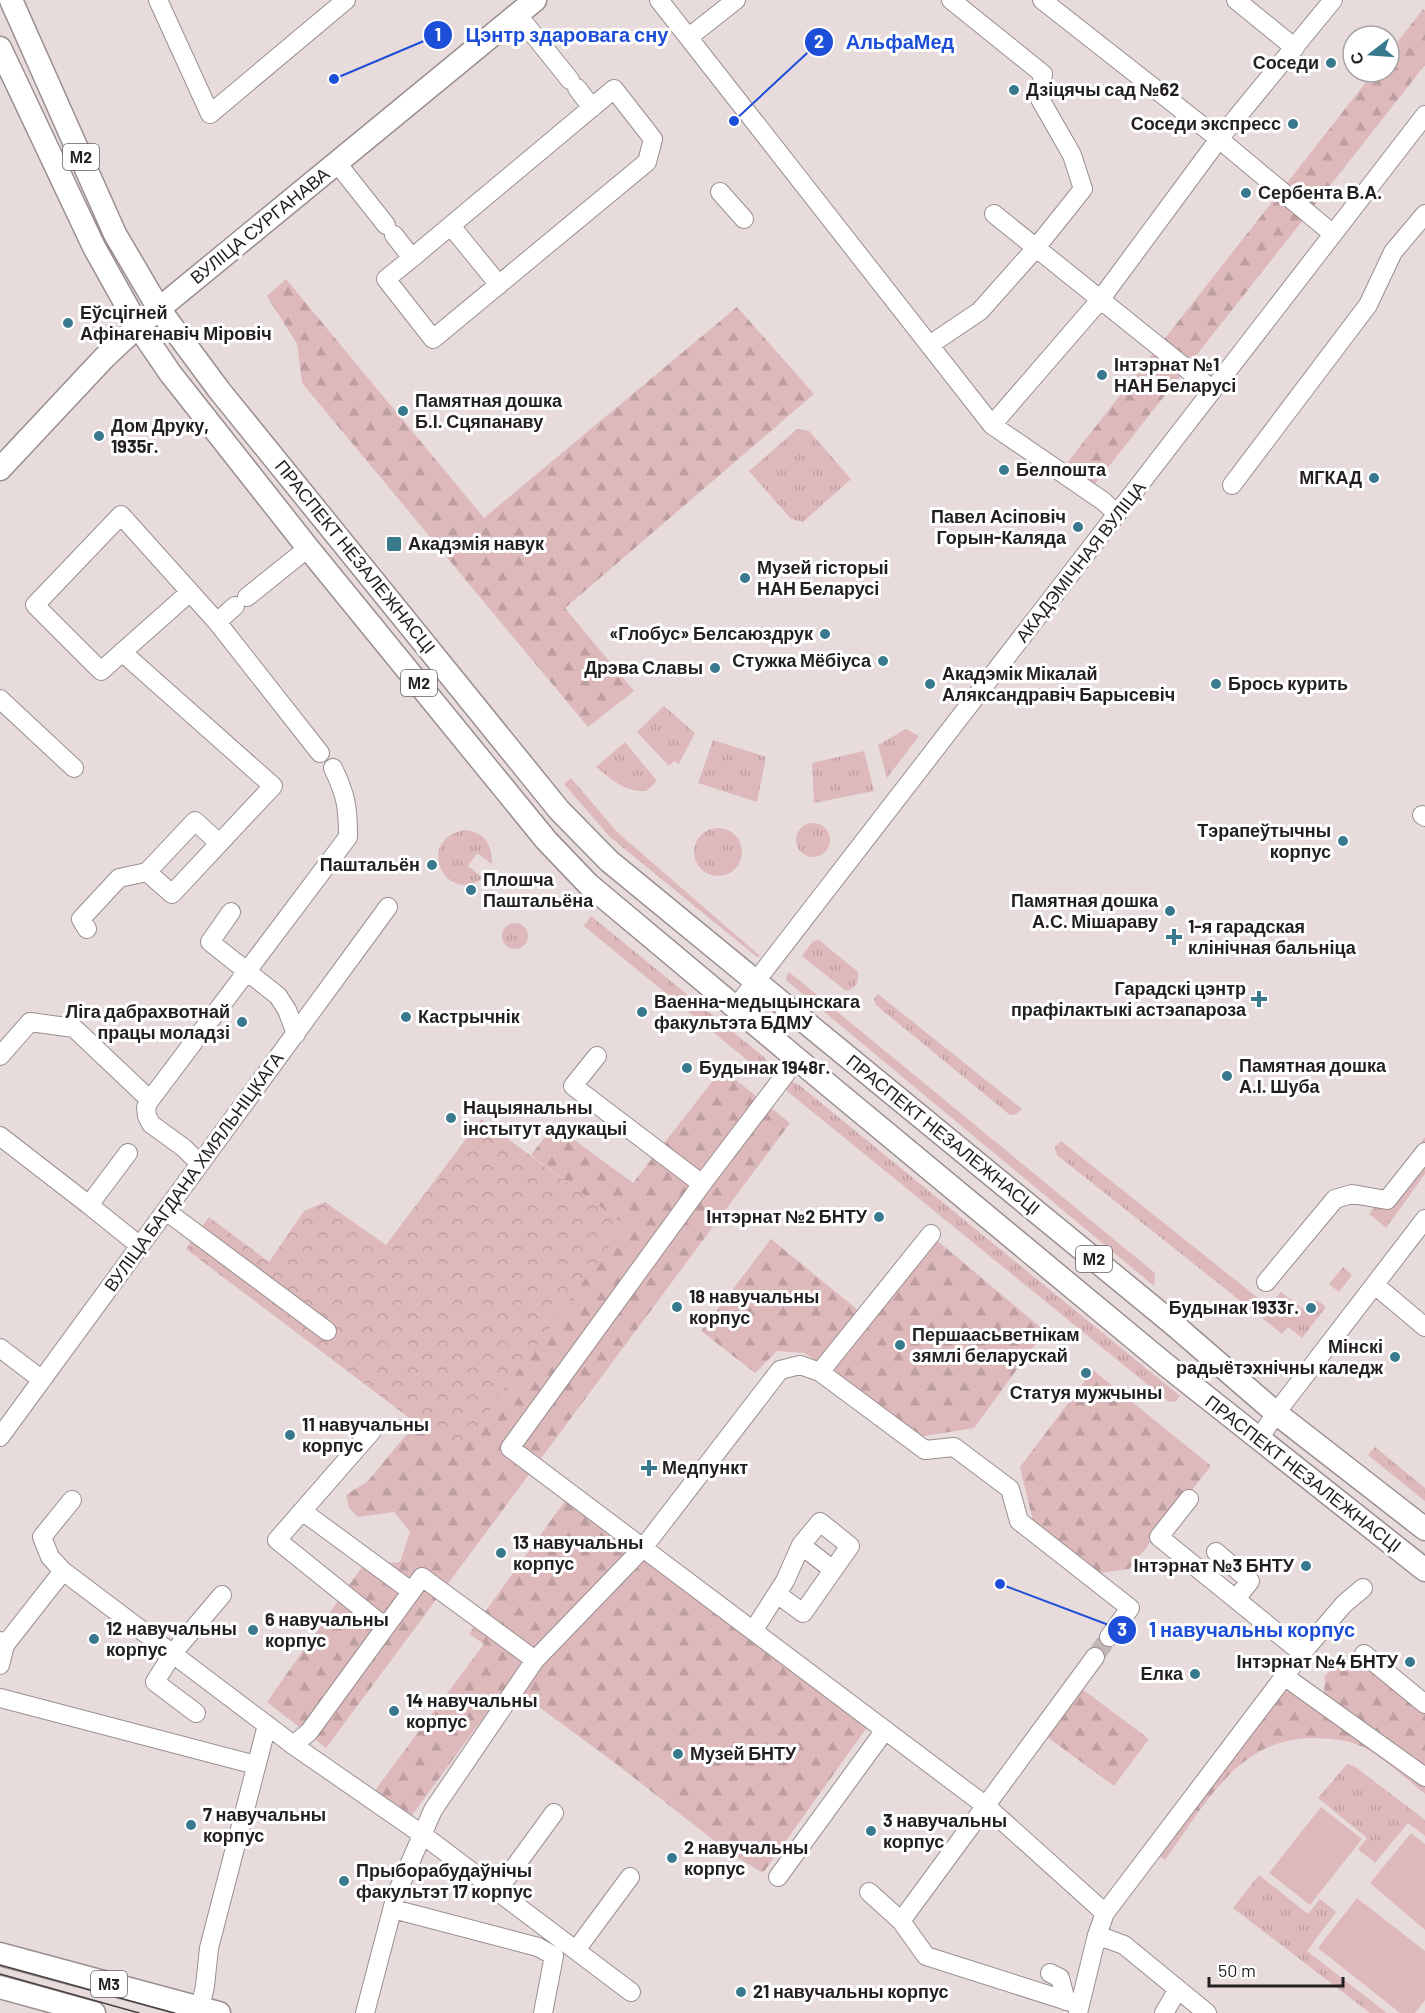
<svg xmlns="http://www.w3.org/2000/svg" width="1425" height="2013" viewBox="0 0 1425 2013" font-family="Barlow,sans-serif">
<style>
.grass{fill:url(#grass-tufts)}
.forest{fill:url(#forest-firs)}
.park{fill:url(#park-crowns)}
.pitch{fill:#deb9bc}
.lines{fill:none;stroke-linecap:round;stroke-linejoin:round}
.minor-tunnel{stroke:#c1b5b6;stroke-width:18;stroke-dasharray:18 9;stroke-linecap:butt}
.minor-casing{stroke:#9a8e8f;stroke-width:20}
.major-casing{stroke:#9a8e8f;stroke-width:25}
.minor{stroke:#fff;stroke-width:18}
.major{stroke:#fff;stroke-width:22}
.tram{stroke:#474041;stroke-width:1.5}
.poi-dot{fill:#39798d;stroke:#fff;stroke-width:2}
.labels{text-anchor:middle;stroke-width:6;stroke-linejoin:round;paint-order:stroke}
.shield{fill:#fff;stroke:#656262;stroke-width:1.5}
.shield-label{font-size:16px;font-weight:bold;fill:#231e1f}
.poi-label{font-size:18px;font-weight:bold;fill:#231e1f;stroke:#fff;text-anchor:start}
.street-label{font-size:18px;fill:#231e1f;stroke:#fff}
.leader{fill:none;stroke:#1d4ed8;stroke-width:2}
.callout-dot{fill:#1d4ed8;stroke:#fff;stroke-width:2}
.mark-label{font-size:18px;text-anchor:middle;font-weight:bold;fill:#fff}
.callout-label{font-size:20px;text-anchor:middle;font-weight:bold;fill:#1d4ed8;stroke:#fff;stroke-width:6;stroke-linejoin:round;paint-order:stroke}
</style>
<defs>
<pattern id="grass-tufts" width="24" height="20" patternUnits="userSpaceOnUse" patternTransform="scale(1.5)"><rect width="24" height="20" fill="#deb9bc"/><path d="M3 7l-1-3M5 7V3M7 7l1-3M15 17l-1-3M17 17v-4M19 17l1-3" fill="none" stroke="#be9fa1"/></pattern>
<pattern id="forest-firs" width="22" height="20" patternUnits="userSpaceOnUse" patternTransform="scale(1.5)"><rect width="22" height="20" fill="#deb9bc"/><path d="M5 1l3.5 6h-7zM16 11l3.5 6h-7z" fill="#be9fa1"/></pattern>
<pattern id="park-crowns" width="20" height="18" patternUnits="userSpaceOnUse" patternTransform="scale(1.5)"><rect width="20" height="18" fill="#deb9bc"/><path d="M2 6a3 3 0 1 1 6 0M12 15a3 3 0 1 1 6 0" fill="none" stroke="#be9fa1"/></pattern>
</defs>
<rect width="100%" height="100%" fill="#e8dbdc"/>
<path class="grass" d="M797,429L809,431L851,479L803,522L791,519L749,471Z
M664,706L695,733L679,764L674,761L669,766L637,732Z
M906,729L919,736L887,778L878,745Z
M713,740L766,757L757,802L698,783Z
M625,742L657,781L646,791C625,792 612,780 596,767Z
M864,751L874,791L814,803L812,763Z
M571,778L617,832L760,956L757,957L752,953L610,837L564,784Z
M796 840a17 17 0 1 1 34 0a17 17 0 1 1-34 0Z
M694 852a24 24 0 1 1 48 0a24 24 0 1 1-48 0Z
M465,830C484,832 493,845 492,864L477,853L468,866L483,878C446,906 413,840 465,830Z
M591,916L754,1049C763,1056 773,1062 763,1073L584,926Z
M502 936a13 13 0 1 1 26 0a13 13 0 1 1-26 0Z
M819,940L858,972C858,983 857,988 846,991L802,956L813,941Z
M789,972L1155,1273L1154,1286L787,981L786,976Z
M878,994L1022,1109L1016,1114L1010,1115L876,1005L874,999Z
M788,1080L798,1084L1180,1396L1176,1401L1169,1402L782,1087Z
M1425,1137V1174L1386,1228L1369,1214Z
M1061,1141L1268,1306L1281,1292L1307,1312L1317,1300L1326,1307L1302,1338L1288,1327L1282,1334L1057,1155L1055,1147Z
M1343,1267L1352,1275L1339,1292L1329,1284Z
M1375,1447L1425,1488V1501L1368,1455Z
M1347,1764L1354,1766L1425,1820V1836L1408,1823L1375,1863L1358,1849L1367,1838L1318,1798Z
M1259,1875L1308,1914L1320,1899L1336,1912L1307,1951L1387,2013H1370L1233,1908Z"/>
<path class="forest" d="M1423,9L1425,11V65L1095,484L1067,463L1374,72H1389V53Z
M286,279L484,518L737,307L814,394L565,608L634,691L588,727L302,383L297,344L267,296Z
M722,1069L790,1123L326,1748L267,1702L364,1564L400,1562L410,1532L394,1512L358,1517L349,1508L346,1495L368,1481L416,1423L457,1453L624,1225L531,1155L554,1125L633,1183Z
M934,1238L1045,1331L974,1428L918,1437L831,1370L804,1353L777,1351L755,1373L701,1331L771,1239L870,1320Z
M1093,1370L1211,1466L1129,1569L1100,1573L1033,1521L1020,1467Z
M565,1501L868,1726L763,1873L730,1853L619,1766L508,1684L407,1822L370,1797L484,1644L469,1634Z
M1354,1653L1425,1710V1794C1408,1780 1381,1756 1363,1747C1348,1740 1334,1739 1318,1738C1239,1735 1205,1805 1165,1860L1154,1852L1277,1696L1295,1688L1324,1697L1325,1675Z
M1082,1689L1149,1739L1114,1786L1046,1736Z"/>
<path class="park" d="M481,1119L625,1225L457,1454L186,1249L209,1217L269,1262L304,1211L325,1202L386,1245Z"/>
<path class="pitch" d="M1321,1807L1362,1839L1310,1905L1269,1873Z
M1411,1833L1425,1844V1930L1370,1883Z
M1357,1898L1425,1951V2000L1415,2013H1400L1318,1948Z"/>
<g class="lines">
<path class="minor-tunnel" d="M1095,1657L1109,1637"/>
<g class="minor-casing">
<path id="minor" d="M158,0L210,114L346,0
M659,0L992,425L1103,501L1117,514
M1042,0L1219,139L1333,234
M1236,0L1295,48
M517,14L570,80
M689,37L736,0
M577,88L592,108
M337,163L386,225
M720,192L744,219
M994,214L1213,390
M451,226L499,285
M394,235L412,258L386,279L433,339L647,162L653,139L614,89L412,258
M931,344L980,311L1035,249L1083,189L1072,155L1040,99L1043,74L951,0
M992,425L1100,300L1219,139L1333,0
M1232,485L1368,305L1393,252L1425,214
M190,592L101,671L35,605L121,515L217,622
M247,597L308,548
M235,606L217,622L320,753
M122,652L273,786L172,894L147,872L195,821L219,843
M0,699L74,768
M1422,815L1425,817
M231,912L210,942L278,996L287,1010L296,1034
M87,929L81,919L119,878L147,872
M736,1007L1425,115
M0,1056L30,1022L74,1028L150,1100L146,1107L147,1116L151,1124L184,1148L200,1164
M597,1056L573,1086L702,1184
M797,1059L702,1184L510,1448L986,1806L1105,1913
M150,1100L348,837C348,807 346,795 333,768
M0,1136L89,1205
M128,1153L89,1205L140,1246
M166,1211L327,1331
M1266,1282L1335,1199L1352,1194L1387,1200L1425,1152
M1375,1285L1425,1327
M0,1348L42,1380
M820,1372L931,1234
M372,1431L277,1540L385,1627
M0,1437L388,907
M1259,1439L1276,1413L1425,1219
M1189,1499L1159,1537L1302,1653
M302,1511L411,1591
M801,1545L833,1570
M1216,1552L1250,1581L1236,1599
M63,1571L50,1557L42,1537L72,1500
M753,1631L785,1581L801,1545L820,1522L850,1546L803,1613L777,1594
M0,1641L5,1645L63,1571L267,1725
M1364,1654L1425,1704
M535,1660L422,1577L309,1732L293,1745L423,1835L631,1992
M0,1665L5,1645
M1284,1676L1425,1777
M0,1698L256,1765
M196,1713L155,1682L173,1653L222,1595
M778,1877L885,1730
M497,1891L554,1813
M869,1892L901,1921L926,1956L1080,2005
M393,1909L538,1947L554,1956L543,2013
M901,1921L1095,1657
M1097,1935L1124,1945L1207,2013
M576,1950L630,1877
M1050,1973L1060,1978L1066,2001
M200,2008L205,1986L209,1948L267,1725L293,1745
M365,2013L396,1895L433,1810L535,1660L643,1548L780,1370L800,1365L820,1372L925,1450L954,1447L1010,1489L1019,1521L1130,1608L1109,1637
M1078,2013L1097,1935L1105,1913L1302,1653L1344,1604L1363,1588
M1164,2013L1178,1989"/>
</g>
<g class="major-casing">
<path id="major" d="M11,0L115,234L159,309L219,390L559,810L609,861L1172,1323L1276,1413L1425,1529
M0,48L94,247L138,326L170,373L308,548L546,840L588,884L797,1059L1166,1365L1425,1570
M0,469L104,358L138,326L535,0
M0,1954L219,2013
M0,1987L94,2013"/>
</g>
<use href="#minor" class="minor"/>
<use href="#major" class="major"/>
<path class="tram" d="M0,1965L174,2013
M0,1974L139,2013"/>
</g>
<g class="poi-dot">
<circle cx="1331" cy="63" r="6"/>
<circle cx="1014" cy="90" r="6"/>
<circle cx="1293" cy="124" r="6"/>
<circle cx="1246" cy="193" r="6"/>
<circle cx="68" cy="323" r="6"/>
<circle cx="1102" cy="375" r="6"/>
<circle cx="403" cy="411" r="6"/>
<circle cx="99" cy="436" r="6"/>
<circle cx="1004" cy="470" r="6"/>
<circle cx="1374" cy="478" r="6"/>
<circle cx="1078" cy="527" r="6"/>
<rect x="386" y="536" width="16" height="16" rx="3"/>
<circle cx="745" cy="578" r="6"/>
<circle cx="825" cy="634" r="6"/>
<circle cx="883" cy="661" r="6"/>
<circle cx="715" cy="668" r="6"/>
<circle cx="930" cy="684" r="6"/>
<circle cx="1216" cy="684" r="6"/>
<circle cx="1343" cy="841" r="6"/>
<circle cx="432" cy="865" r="6"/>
<circle cx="471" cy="890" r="6"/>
<circle cx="1170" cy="911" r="6"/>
<path d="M1171 928h6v6h6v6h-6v6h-6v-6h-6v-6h6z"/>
<path d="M1256 990h6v6h6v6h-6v6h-6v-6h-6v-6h6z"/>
<circle cx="642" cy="1012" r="6"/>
<circle cx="406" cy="1017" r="6"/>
<circle cx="242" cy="1022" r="6"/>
<circle cx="687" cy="1068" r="6"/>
<circle cx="1227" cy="1076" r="6"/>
<circle cx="451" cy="1118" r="6"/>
<circle cx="879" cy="1217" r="6"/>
<circle cx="677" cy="1307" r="6"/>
<circle cx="1311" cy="1308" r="6"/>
<circle cx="900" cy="1345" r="6"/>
<circle cx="1395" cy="1357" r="6"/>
<circle cx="1086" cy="1373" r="6"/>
<circle cx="290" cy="1435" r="6"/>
<path d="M646 1459h6v6h6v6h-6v6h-6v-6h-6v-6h6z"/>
<circle cx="501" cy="1553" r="6"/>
<circle cx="1306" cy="1566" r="6"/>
<circle cx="253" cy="1630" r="6"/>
<circle cx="94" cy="1639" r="6"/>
<circle cx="1410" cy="1662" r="6"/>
<circle cx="1195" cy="1674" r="6"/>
<circle cx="394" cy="1711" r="6"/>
<circle cx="678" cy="1754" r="6"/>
<circle cx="191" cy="1825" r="6"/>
<circle cx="871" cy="1831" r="6"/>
<circle cx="672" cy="1858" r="6"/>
<circle cx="344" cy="1881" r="6"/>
<circle cx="741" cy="1992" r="6"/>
</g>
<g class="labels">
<g class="shield">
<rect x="63" y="144" width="36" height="26" rx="4.5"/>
<rect x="401" y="670" width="36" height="26" rx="4.5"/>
<rect x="1076" y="1246" width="36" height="26" rx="4.5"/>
<rect x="91" y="1971" width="36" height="26" rx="4.5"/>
</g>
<g class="shield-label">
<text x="81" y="163">М2</text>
<text x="419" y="689">М2</text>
<text x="1094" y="1265">М2</text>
<text x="109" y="1990">М3</text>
</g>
<g class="poi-label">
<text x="1319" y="69" text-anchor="end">Соседи</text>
<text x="1026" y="96">Дзіцячы сад №62</text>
<text x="1281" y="130" text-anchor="end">Соседи экспресс</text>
<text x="1258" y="199">Сербента В.А.</text>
<text x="80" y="319">Еўсцігней<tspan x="80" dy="21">Афінагенавіч Міровіч</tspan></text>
<text x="1114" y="371">Інтэрнат №1<tspan x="1114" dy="21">НАН Беларусі</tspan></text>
<text x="415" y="407">Памятная дошка<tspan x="415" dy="21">Б.І. Сцяпанаву</tspan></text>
<text x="111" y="432">Дом Друку,<tspan x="111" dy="21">1935г.</tspan></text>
<text x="1016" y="476">Белпошта</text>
<text x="1362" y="484" text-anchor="end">МГКАД</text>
<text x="1066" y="523" text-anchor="end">Павел Асіповіч<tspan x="1066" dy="21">Горын-Каляда</tspan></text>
<text x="408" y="550">Акадэмія навук</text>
<text x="757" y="574">Музей гісторыі<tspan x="757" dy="21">НАН Беларусі</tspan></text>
<text x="813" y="640" text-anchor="end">«Глобус» Белсаюздрук</text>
<text x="871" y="667" text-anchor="end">Стужка Мёбіуса</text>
<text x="703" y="674" text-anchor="end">Дрэва Славы</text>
<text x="942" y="680">Акадэмік Мікалай<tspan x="942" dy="21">Аляксандравіч Барысевіч</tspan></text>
<text x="1228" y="690">Брось курить</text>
<text x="1331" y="837" text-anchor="end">Тэрапеўтычны<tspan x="1331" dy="21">корпус</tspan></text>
<text x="420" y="871" text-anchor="end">Паштальён</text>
<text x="483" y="886">Плошча<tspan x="483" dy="21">Паштальёна</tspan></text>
<text x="1158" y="907" text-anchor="end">Памятная дошка<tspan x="1158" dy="21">А.С. Мішараву</tspan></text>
<text x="1188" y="933">1-я гарадская<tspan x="1188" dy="21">клінічная бальніца</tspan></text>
<text x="1246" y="995" text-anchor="end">Гарадскі цэнтр<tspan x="1246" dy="21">прафілактыкі астэапароза</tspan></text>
<text x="654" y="1008">Ваенна-медыцынскага<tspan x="654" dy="21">факультэта БДМУ</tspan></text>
<text x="230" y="1018" text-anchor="end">Ліга дабрахвотнай<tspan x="230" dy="21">працы моладзі</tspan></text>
<text x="418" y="1023">Кастрычнік</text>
<text x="1239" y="1072">Памятная дошка<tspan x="1239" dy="21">А.І. Шуба</tspan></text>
<text x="699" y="1074">Будынак 1948г.</text>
<text x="463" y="1114">Нацыянальны<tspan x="463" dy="21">інстытут адукацыі</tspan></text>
<text x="867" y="1223" text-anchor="end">Інтэрнат №2 БНТУ</text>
<text x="689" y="1303">18 навучальны<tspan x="689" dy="21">корпус</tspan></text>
<text x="1299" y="1314" text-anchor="end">Будынак 1933г.</text>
<text x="912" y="1341">Першаасьветнікам<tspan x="912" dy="21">зямлі беларускай</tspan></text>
<text x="1383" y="1353" text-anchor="end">Мінскі<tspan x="1383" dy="21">радыётэхнічны каледж</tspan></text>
<text x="1086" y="1399" text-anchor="middle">Статуя мужчыны</text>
<text x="302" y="1431">11 навучальны<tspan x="302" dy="21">корпус</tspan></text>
<text x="662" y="1474">Медпункт</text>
<text x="513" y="1549">13 навучальны<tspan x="513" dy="21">корпус</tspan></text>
<text x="1294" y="1572" text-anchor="end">Інтэрнат №3 БНТУ</text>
<text x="265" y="1626">6 навучальны<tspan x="265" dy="21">корпус</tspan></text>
<text x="106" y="1635">12 навучальны<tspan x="106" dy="21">корпус</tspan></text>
<text x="1398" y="1668" text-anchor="end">Інтэрнат №4 БНТУ</text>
<text x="1183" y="1680" text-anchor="end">Елка</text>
<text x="406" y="1707">14 навучальны<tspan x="406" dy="21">корпус</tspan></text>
<text x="690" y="1760">Музей БНТУ</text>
<text x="203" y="1821">7 навучальны<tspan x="203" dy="21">корпус</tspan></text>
<text x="883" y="1827">3 навучальны<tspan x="883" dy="21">корпус</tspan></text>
<text x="684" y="1854">2 навучальны<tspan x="684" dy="21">корпус</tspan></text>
<text x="356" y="1877">Прыборабудаўнічы<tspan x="356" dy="21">факультэт 17 корпус</tspan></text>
<text x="753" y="1998">21 навучальны корпус</text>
</g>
<g class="street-label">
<text transform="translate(260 226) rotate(-39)" y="6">ВУЛІЦА СУРГАНАВА</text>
<text transform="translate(355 557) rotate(51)" y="6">ПРАСПЕКТ НЕЗАЛЕЖНАСЦІ</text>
<text transform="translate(1081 562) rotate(-52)" y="6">АКАДЭМІЧНАЯ ВУЛІЦА</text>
<text transform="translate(943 1135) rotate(39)" y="6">ПРАСПЕКТ НЕЗАЛЕЖНАСЦІ</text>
<text transform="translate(194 1172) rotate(-54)" y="6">ВУЛІЦА БАГДАНА ХМЯЛЬНІЦКАГА</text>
<text transform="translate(1303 1474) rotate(38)" y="6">ПРАСПЕКТ НЕЗАЛЕЖНАСЦІ</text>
</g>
</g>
<path class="leader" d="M334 79L438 35M734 121L819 42M1000 1584L1122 1630"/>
<g class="callout-dot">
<circle cx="334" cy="79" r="6"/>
<circle cx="734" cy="121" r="6"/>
<circle cx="1000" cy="1584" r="6"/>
<circle cx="438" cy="35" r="15"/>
<circle cx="819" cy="42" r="15"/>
<circle cx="1122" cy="1630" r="15"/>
</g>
<g class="mark-label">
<text x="438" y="41">1</text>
<text x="819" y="48">2</text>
<text x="1122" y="1636">3</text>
</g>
<g class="callout-label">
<text x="567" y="42">Цэнтр здаровага сну</text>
<text x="900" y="49">АльфаМед</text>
<text x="1252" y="1637">1 навучальны корпус</text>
</g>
<g transform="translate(1371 54) rotate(253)"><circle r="28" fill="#ffffff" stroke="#a7a5a5" stroke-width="1.5"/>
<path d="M0-4.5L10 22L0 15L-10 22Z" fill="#39798d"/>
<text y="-9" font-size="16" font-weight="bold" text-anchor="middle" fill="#231e1f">С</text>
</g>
<path d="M1209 1977v9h134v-9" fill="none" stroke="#231e1f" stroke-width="3"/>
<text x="1218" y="1977" font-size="18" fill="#231e1f" stroke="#ffffff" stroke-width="4.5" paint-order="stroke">50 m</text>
</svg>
